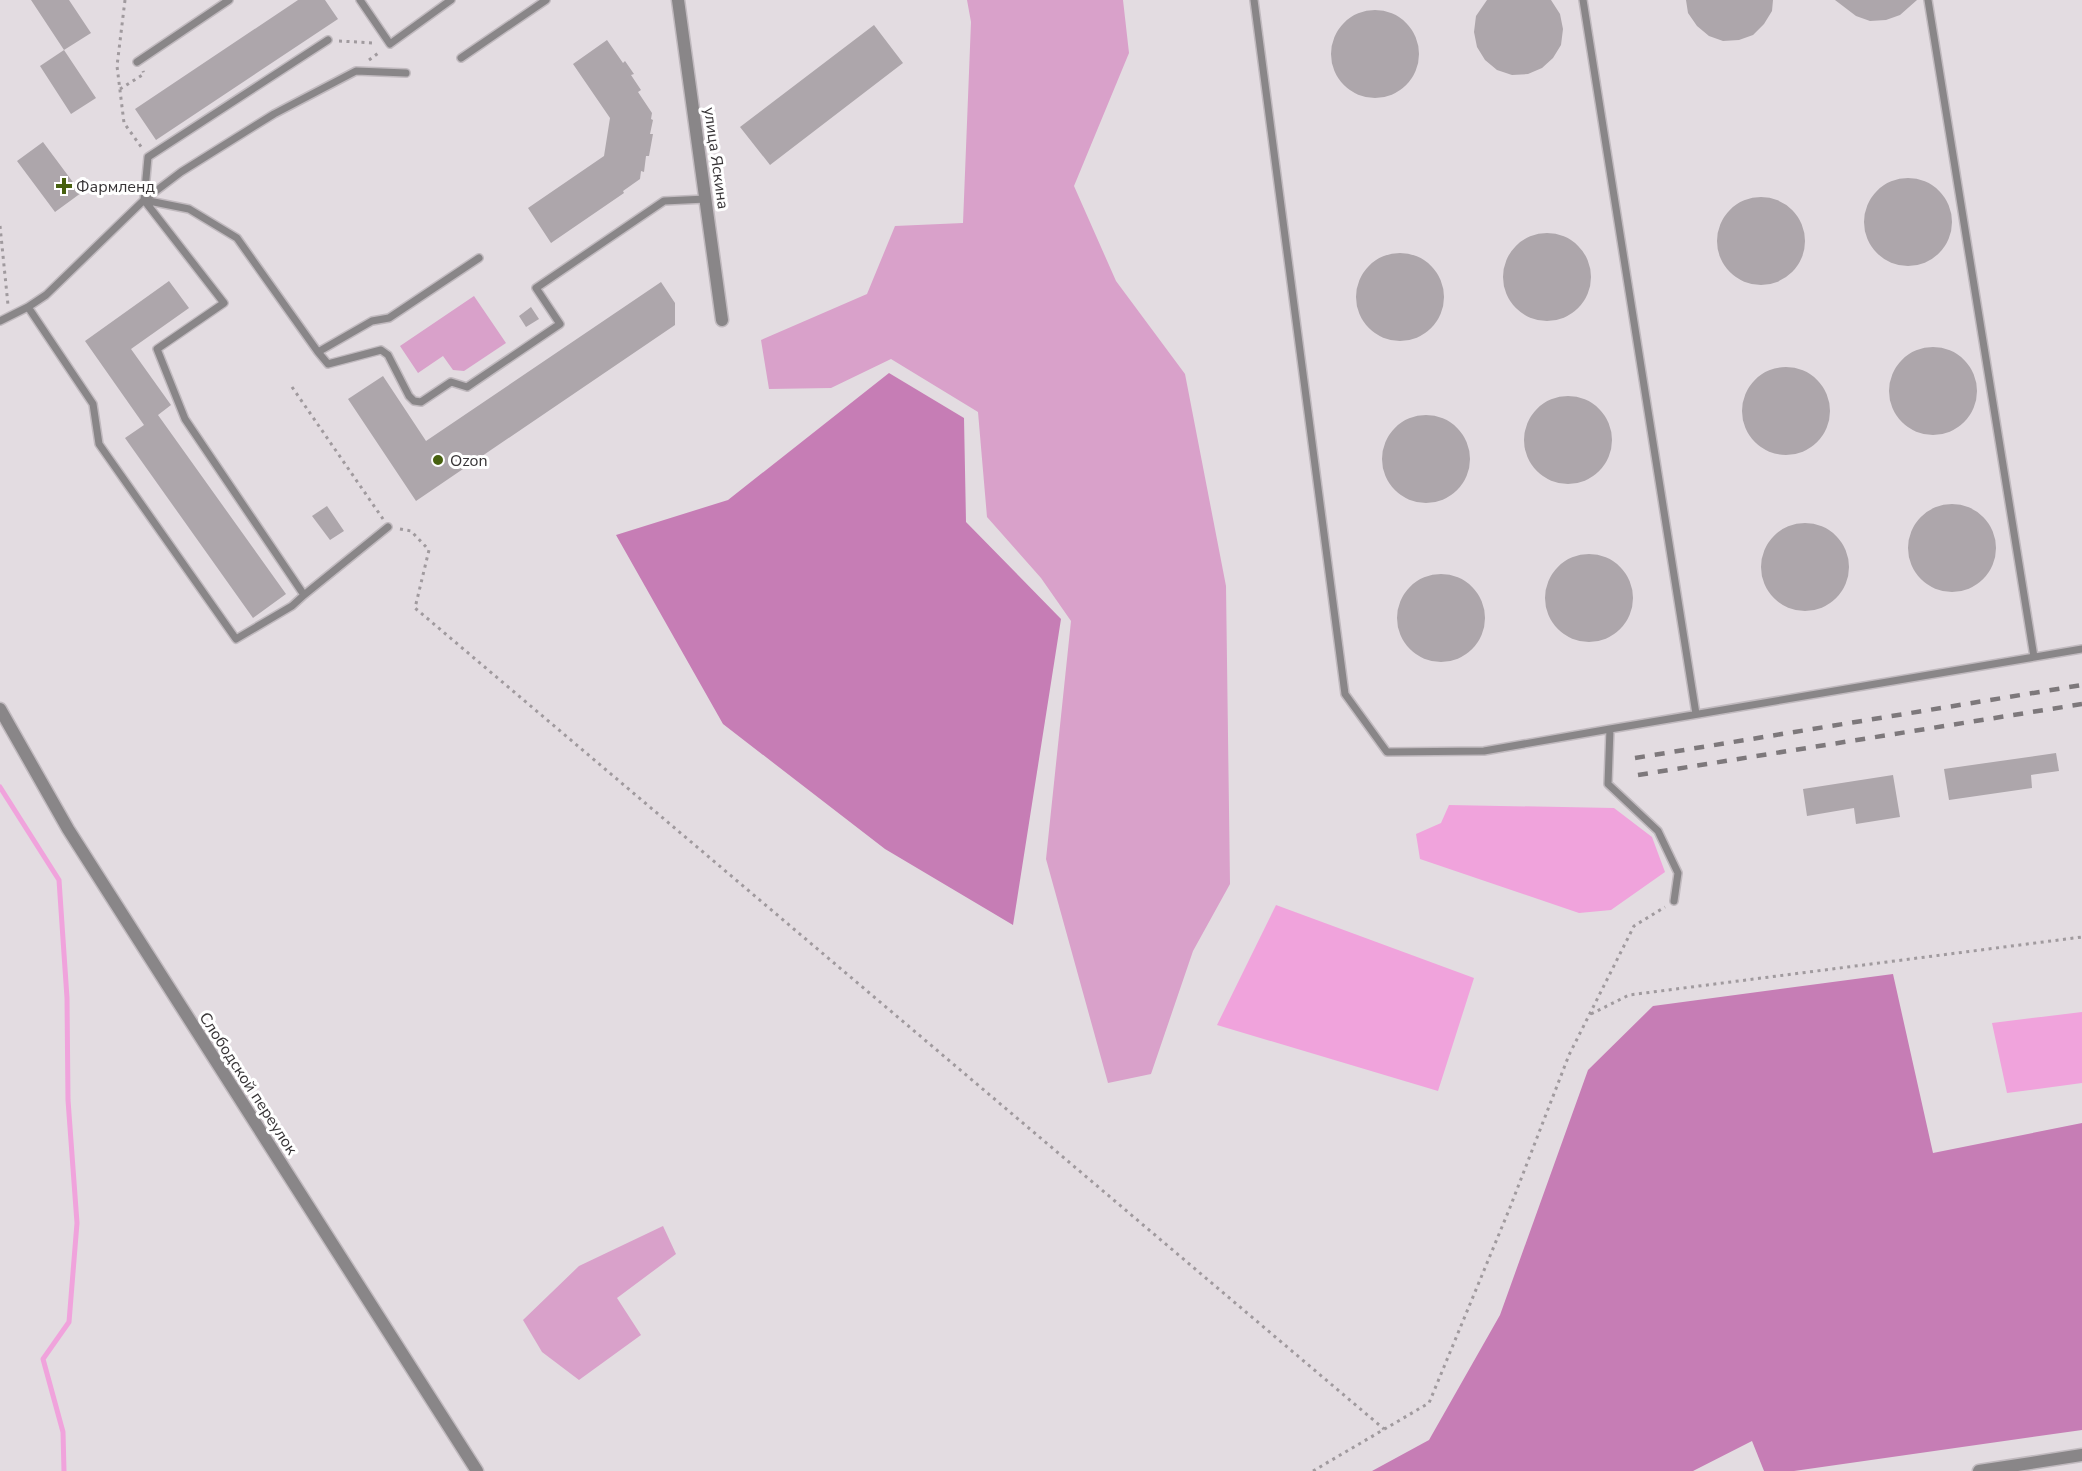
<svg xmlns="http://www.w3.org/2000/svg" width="2082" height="1471" viewBox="0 0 2082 1471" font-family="'Nunito Sans',sans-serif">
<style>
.green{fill:#d9a1ca}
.forest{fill:#c67db5}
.water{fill:#f0a3dc}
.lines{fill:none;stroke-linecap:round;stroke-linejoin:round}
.stream{stroke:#f0a3dc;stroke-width:5}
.building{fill:#ada6ab}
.lane-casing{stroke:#c1babf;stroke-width:10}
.street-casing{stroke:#c1babf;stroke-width:15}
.path{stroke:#a09a9e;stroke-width:3;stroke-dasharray:3 4.5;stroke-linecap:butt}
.lane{stroke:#898688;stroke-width:7}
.street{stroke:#898688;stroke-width:12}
.rail{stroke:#7d787b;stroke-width:4.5;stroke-dasharray:10 10;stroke-linecap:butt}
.poi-dot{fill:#47610f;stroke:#fff;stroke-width:2}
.labels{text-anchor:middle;stroke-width:6;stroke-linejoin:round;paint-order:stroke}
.street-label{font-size:16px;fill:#373436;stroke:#fff}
.poi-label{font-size:16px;fill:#373436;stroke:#fff;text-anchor:start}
</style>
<rect width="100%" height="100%" fill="#e3dce1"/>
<path class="green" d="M967,0H1123L1129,53L1074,186L1116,281L1185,374L1226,586L1230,884L1193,951L1151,1074L1108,1083L1046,859L1071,621L1041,578L987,517L978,412L891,359L831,388L769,389L761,340L867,294L895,226L963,223L971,22Z
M474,296L506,343L464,371L453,370L443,356L418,373L400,346Z
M663,1226L676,1254L617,1298L641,1335L579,1380L542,1352L523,1320L579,1266Z"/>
<path class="forest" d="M889,373L964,418L966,522L1061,619L1013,925L885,849L723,724L616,535L728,500Z
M1893,974L1933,1153L2082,1123V1430L1794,1471H1764L1752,1441L1693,1471H1372L1429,1440L1500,1315L1588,1070L1653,1006Z"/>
<path class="water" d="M1449,805L1614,808L1652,837L1665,872L1611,910L1579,913L1420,859L1416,834L1441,823Z
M1276,905L1474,978L1438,1091L1217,1025Z
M2082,1012V1083L2007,1093L1992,1023Z"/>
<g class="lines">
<path class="stream" d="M0,787L59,880L67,998L68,1100L77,1223L69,1322L43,1359L63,1432L64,1471"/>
</g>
<path class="building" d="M31,0H69L91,33L64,50Z
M298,0H325L338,19L156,140L135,109Z
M1487,0H1551L1560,14L1563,29L1561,45L1553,58L1542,68L1528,74L1512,75L1497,70L1485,60L1477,47L1474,32L1476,16Z
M1686,0H1773L1772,11L1764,24L1753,35L1739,40L1723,41L1709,36L1697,26L1688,13Z
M1835,0H1917L1900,15L1886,20L1870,21L1856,16Z
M1331 54a44 44 0 1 1 88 0a44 44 0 1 1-88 0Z
M874,25L903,63L770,165L740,127Z
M607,40L623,63L625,61L634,74L631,75L641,90L638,92L652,113L651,119L653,120L650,134H653L649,156H646L644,172L641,171L640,179L623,191L624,193L551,243L528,208L604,156L610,118L573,64Z
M64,50L96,98L71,114L40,66Z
M43,142L81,193L55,212L17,161Z
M1864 222a44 44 0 1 1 88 0a44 44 0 1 1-88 0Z
M1717 241a44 44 0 1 1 88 0a44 44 0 1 1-88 0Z
M1503 277a44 44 0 1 1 88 0a44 44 0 1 1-88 0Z
M1356 297a44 44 0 1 1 88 0a44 44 0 1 1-88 0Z
M169,281L189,308L131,349L171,405L158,415L286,594L253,618L125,438L144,425L85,341Z
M661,282L675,303V325L416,501L348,399L383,376L426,441Z
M531,307L539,319L526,327L519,316Z
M1889 391a44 44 0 1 1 88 0a44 44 0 1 1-88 0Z
M1742 411a44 44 0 1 1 88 0a44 44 0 1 1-88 0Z
M1524 440a44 44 0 1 1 88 0a44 44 0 1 1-88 0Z
M1382 459a44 44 0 1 1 88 0a44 44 0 1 1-88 0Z
M1908 548a44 44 0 1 1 88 0a44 44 0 1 1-88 0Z
M327,506L344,531L330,540L312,516Z
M1761 567a44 44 0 1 1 88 0a44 44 0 1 1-88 0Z
M1545 598a44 44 0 1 1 88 0a44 44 0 1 1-88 0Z
M1397 618a44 44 0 1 1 88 0a44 44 0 1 1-88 0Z
M2056,753L2059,771L2031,775L2032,788L1949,800L1944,769Z
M1893,775L1900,817L1856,824L1854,808L1807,816L1803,789Z"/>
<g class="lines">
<g class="lane-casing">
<path id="lane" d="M360,0L390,44L451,0
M1254,0L1345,694L1387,752L1484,751L1610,729
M1583,0L1696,714
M1928,0L2034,657
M461,58L546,0
M137,62L229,0
M144,200L189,209L237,238L318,352L372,321L389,318L479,258
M144,200L181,172L274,114L356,71L406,73
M144,200L148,157L328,40
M28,307L93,404L99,444L236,639L292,606L304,595
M0,321L28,307L46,295L144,200L224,303L157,349L185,419L304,595L388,527
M318,352L328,364L381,350L388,355L409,396L414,401L421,402L451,382L467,387L560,324L536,288L664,201L706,199
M1674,901L1678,873L1658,831L1608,784L1610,729L2082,649"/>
</g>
<g class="street-casing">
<path id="street" d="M678,0L722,320
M0,709L68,829L477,1471
M1979,1471L2082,1455"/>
</g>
<path class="path" d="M125,0L117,66L124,123L142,148
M339,41L374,43
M369,60L381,51
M120,89L144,74L143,71
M0,226L8,305
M292,387L383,519
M400,529L411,531L429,550L415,608L1384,1429
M1591,1014L1629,995L2082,937
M1313,1471L1429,1403L1509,1210L1569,1055L1634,926L1665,907"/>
<use href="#lane" class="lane"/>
<use href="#street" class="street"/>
<path class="rail" d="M1635,758L2082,685
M1638,775L2082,704"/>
</g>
<g class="poi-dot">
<path d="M61 177h6v6h6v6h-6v6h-6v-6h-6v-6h6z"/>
<circle cx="438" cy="460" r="6"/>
</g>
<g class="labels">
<g class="street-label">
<text transform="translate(717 158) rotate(82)" y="6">улица Яскина</text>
<text transform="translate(249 1083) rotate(57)" y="6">Слободской переулок</text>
</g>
<g class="poi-label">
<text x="76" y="192">Фармленд</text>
<text x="450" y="466">Ozon</text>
</g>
</g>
</svg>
